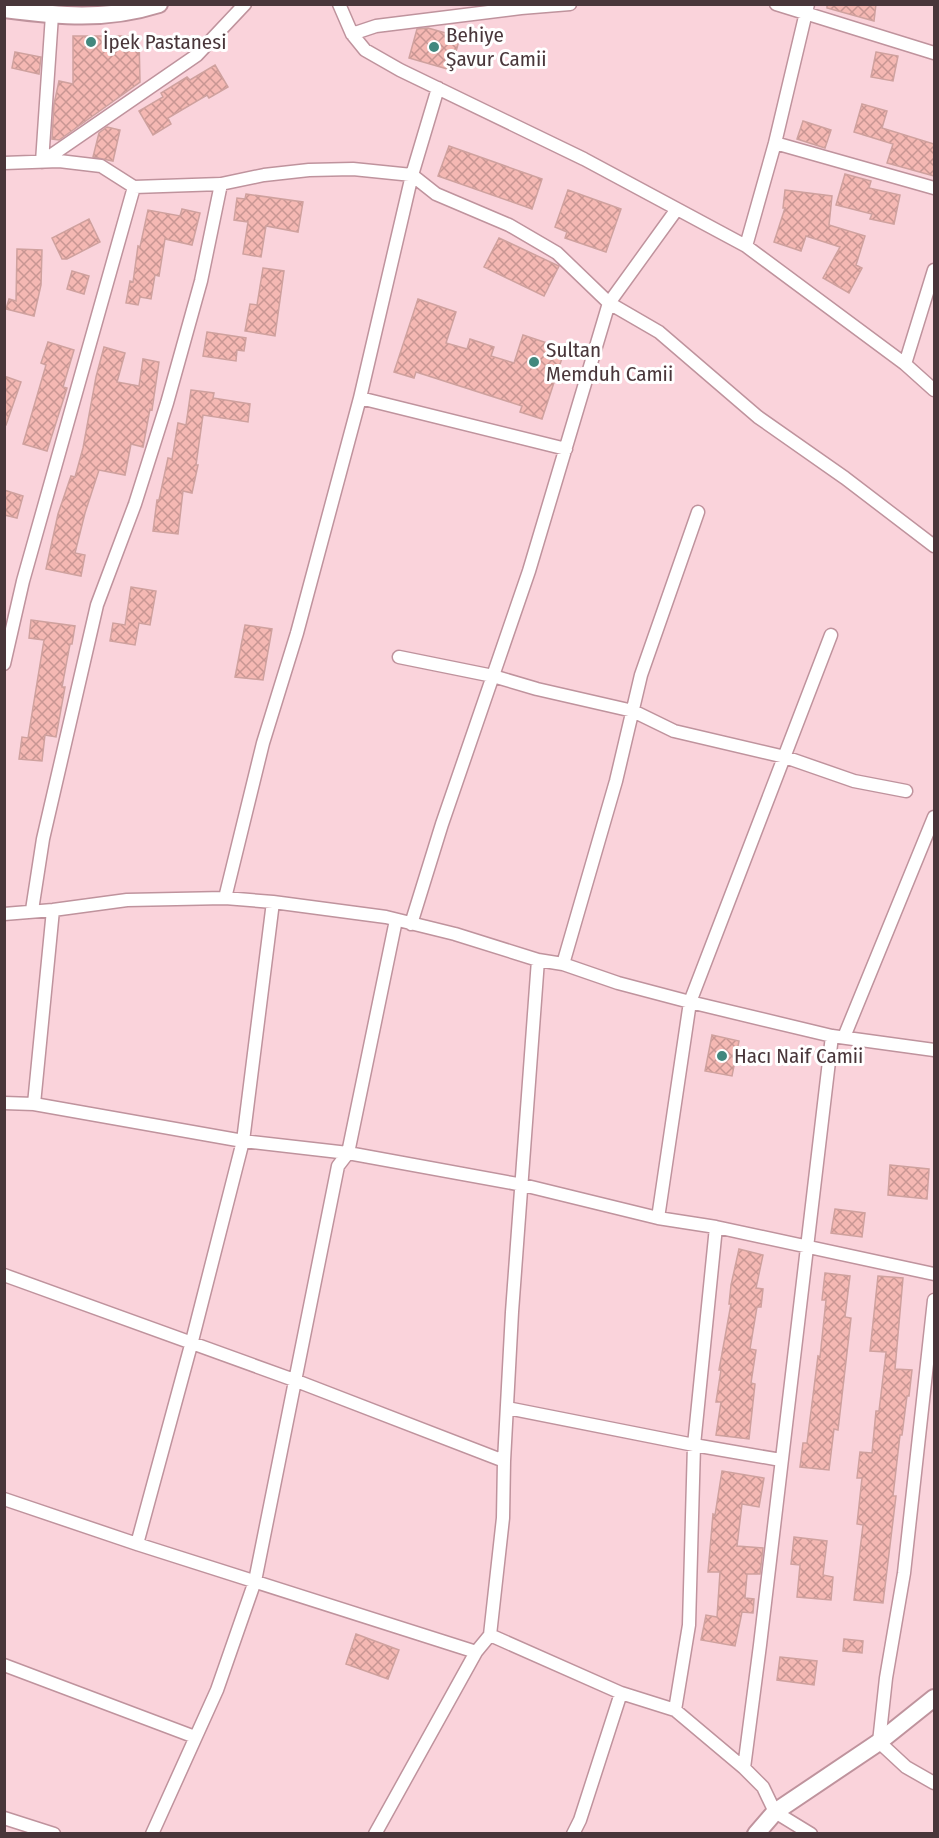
<svg xmlns="http://www.w3.org/2000/svg" width="939" height="1838" viewBox="0 0 939 1838" font-family="'Fira Sans Condensed',sans-serif">
<style>
.building{fill:url(#building-cross-hatch);stroke:#cfa19e;stroke-width:1.5}
.lines{fill:none;stroke-linecap:round;stroke-linejoin:round}
.street-casing{stroke:#bf939d;stroke-width:15}
.secondary-casing{stroke:#bf939d;stroke-width:20}
.street{stroke:#fff;stroke-width:12}
.secondary{stroke:#fff;stroke-width:16}
.poi-dot{fill:#42887e;stroke:#fff;stroke-width:2}
.labels{text-anchor:middle;stroke-width:6;stroke-linejoin:round;paint-order:stroke}
.poi-label{font-size:21px;fill:#49363a;stroke:#fff;text-anchor:start}
</style>
<defs>
<pattern id="building-cross-hatch" width="8" height="8" patternUnits="userSpaceOnUse" patternTransform="scale(1.5)"><rect width="8" height="8" fill="#f5b8b3"/><path d="M0 0l8 8M0 8l8-8" fill="none" stroke="#c89693"/></pattern>
</defs>
<rect width="100%" height="100%" fill="#fad3db"/>
<path class="building" d="M827,4H876L874,21L827,8Z
M428,28L460,37L451,70L409,58L417,29Z
M73,36H139L140,82L59,140L52,139L54,104L59,81L73,84Z
M15,52L41,57L39,74L12,68Z
M876,52L898,56L893,81L871,77Z
M215,65L228,87L209,98L207,95L168,118L171,124L153,135L139,111L163,97L161,93L187,77L190,80Z
M862,104L887,111L882,128L934,144V176L887,163L893,144L854,132Z
M803,121L831,130L825,148L797,139Z
M107,127L120,130L113,161L93,157L99,133Z
M449,146L542,179L532,209L438,176Z
M845,174L871,181L869,188L900,195L894,224L870,219L872,214L836,205Z
M568,190L621,209L606,252L565,238L567,232L555,227Z
M785,190L832,196L829,225L865,236L856,265L862,268L849,293L823,278L840,247L806,236L801,251L774,242L785,208H783Z
M246,194L303,202L298,232L266,226L261,257L243,254L248,222L234,220L237,198L245,199Z
M182,209L200,213L192,245L165,239L159,276L155,275L151,299L140,297L138,305L126,303L130,281L133,282L138,246L140,247L148,210L180,216Z
M89,219L100,242L67,259H62L52,238Z
M499,238L559,266L544,296L484,267Z
M17,249L42,250L41,285L34,316L6,309L9,299L16,301Z
M263,268L284,271L275,336L245,331L250,304L257,305Z
M72,271L89,276L84,294L67,289Z
M418,299L456,312L446,343L467,349L470,339L494,347L491,356L514,363L523,335L565,349L542,419L520,412L522,406L416,372L414,378L394,372Z
M207,332L246,338L244,351L237,350L236,361L203,356Z
M48,342L74,350L63,387L67,388L47,451L23,444L46,365L41,363Z
M104,347L125,353L117,382L139,386L143,359L159,362L152,410L150,409L143,447L131,444L125,475L99,470L85,513L75,553L85,555L81,576L46,569L58,514L71,476L75,477L83,448L96,377Z
M4,376L21,382L6,425H4Z
M191,390L214,393L213,398L250,404L248,422L203,415L196,465H198L192,493L183,491L178,534L153,531L157,500H159L168,458L172,459L178,423L186,425Z
M4,490L23,496L17,518L4,515Z
M131,587L156,591L150,625L139,623L135,645L110,641L113,623L125,625Z
M31,620L75,626L72,644H70L62,687H65L56,737L45,735L42,761L19,759L22,737L28,738L44,640L29,638Z
M245,625L272,629L263,680L235,677Z
M712,1035L739,1041L732,1076L705,1071Z
M890,1165L929,1169L927,1199L888,1195Z
M835,1209L865,1213L862,1237L831,1233Z
M739,1249L763,1255L756,1288L763,1289L761,1307H757L750,1349L756,1350L751,1383L755,1384L749,1439L716,1435L721,1402H716L721,1370H719L731,1304H729L731,1285Z
M825,1273L850,1276L845,1317L851,1318L838,1430L834,1429L829,1470L800,1467L803,1443H807L818,1356L820,1357L826,1300H822Z
M878,1276L903,1278L895,1369L912,1370L909,1396H907L902,1435H900L893,1496H896L883,1603L854,1600L863,1525L857,1524L862,1478H857L860,1452L872,1453L876,1411H879L886,1352L870,1351Z
M722,1471L764,1478L759,1507L742,1504L737,1546L763,1548L760,1574H747L745,1598L754,1599L753,1613L742,1612L735,1646L701,1640L706,1615L717,1617L720,1572H708L713,1514L715,1515Z
M794,1537L827,1541L823,1575L833,1577L831,1600L797,1597L800,1565L791,1564Z
M356,1634L399,1650L388,1679L346,1664Z
M844,1639L863,1641L862,1653L843,1651Z
M780,1657L817,1661L814,1685L777,1680Z"/>
<g class="lines">
<g class="street-casing">
<path id="street" d="M339,4L352,34L365,50L400,70L584,159L746,246L905,364L934,390
M776,4L934,53
M352,34L376,26L521,8L570,4
M775,143L934,188
M43,161L197,55L245,4
M42,162L52,15
M4,163L59,161L101,166L134,187L221,184L264,175L309,170L353,169L412,175L436,194L509,225L557,253L609,303L659,332L758,417L845,478L934,546
M746,246L775,143L808,4
M905,364L934,270
M360,398L566,449
M399,657L493,676L537,689L633,711L674,731L785,757L854,781L906,791
M4,664L23,581L134,187
M225,898L263,743L297,633L360,398L412,175L438,88
M32,910L43,839L97,605L135,504L167,403L201,281L221,184
M4,914L53,910L127,900L225,898L273,902L386,917L455,934L538,960L563,964L618,983L690,1002L832,1036L934,1050
M411,924L442,824L529,571L609,303L677,209
M563,964L616,781L641,675L698,512
M844,1037L934,817
M4,1103L34,1104L243,1141L348,1153L523,1185L658,1218L716,1227L934,1274
M34,1104L53,910
M658,1218L690,1002L831,635
M4,1275L294,1380L504,1461
M934,1300L904,1573L886,1678L879,1742L906,1767L934,1783
M507,1408L694,1445L781,1460
M4,1499L137,1544L476,1652
M137,1544L191,1345L243,1141L273,902
M490,1635L621,1693L675,1710L744,1768L763,1787L775,1812L811,1834
M4,1665L195,1737
M675,1710L689,1625L694,1445L716,1227
M744,1768L760,1645L832,1036
M4,1818L54,1834
M152,1834L217,1690L255,1581L338,1166L348,1153L396,920
M375,1834L476,1652L490,1635L503,1518L504,1461L512,1312L538,960
M573,1834L580,1820L621,1693"/>
</g>
<g class="secondary-casing">
<path id="secondary" d="M4,9C59,16 105,21 159,4
M756,1834L775,1812L879,1742L934,1698"/>
</g>
<use href="#street" class="street"/>
<use href="#secondary" class="secondary"/>
</g>
<g class="poi-dot">
<circle cx="91" cy="42" r="6"/>
<circle cx="434" cy="47" r="6"/>
<circle cx="534" cy="362" r="6"/>
<circle cx="722" cy="1056" r="6"/>
</g>
<g class="labels">
<g class="poi-label">
<text x="446" y="42">Behiye<tspan x="446" dy="24">Şavur Camii</tspan></text>
<text x="103" y="49">İpek Pastanesi</text>
<text x="546" y="357">Sultan<tspan x="546" dy="24">Memduh Camii</tspan></text>
<text x="734" y="1063">Hacı Naif Camii</text>
</g>
</g>
<rect width="939" height="1838" fill="none" stroke="#49363a" stroke-width="12"/>
</svg>
